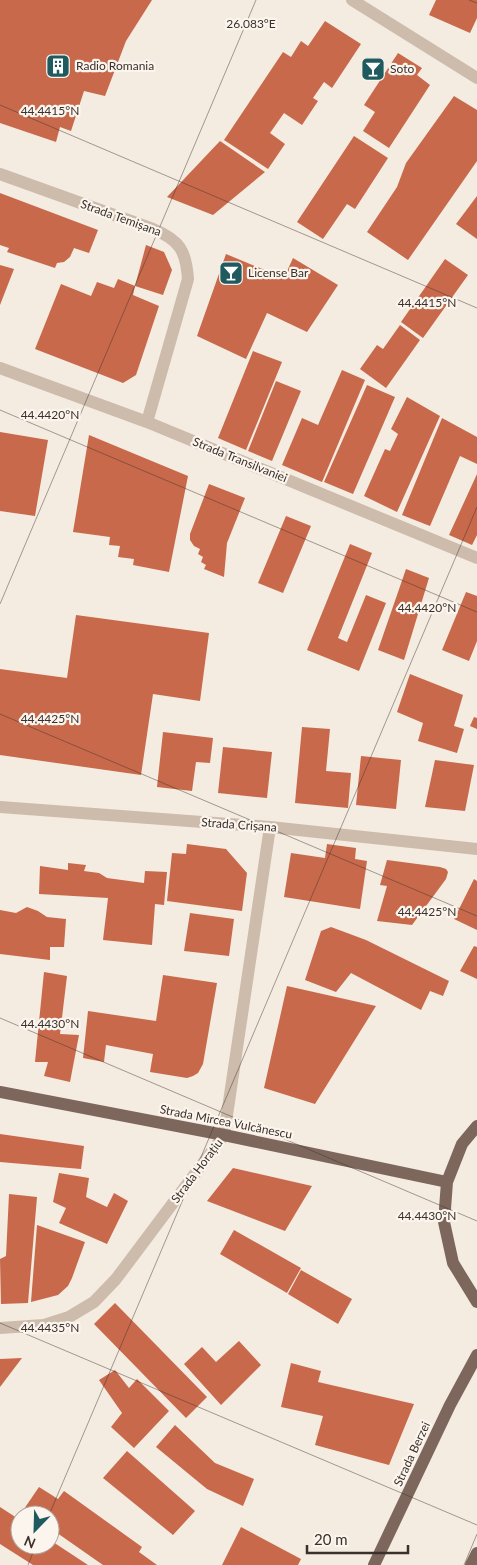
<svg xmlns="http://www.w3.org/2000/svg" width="477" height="1565" viewBox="0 0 477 1565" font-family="Lato,sans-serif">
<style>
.building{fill:#c8694b}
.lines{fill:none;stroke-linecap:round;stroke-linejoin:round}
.minor{stroke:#cdbbac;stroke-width:12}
.major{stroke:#7d675c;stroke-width:12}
.ticks{fill:none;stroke:#3b302b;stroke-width:1;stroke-opacity:0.45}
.labels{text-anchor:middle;stroke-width:4.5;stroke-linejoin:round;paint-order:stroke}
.poi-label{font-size:12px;fill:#3b302b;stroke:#fbf5ee;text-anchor:start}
.street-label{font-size:12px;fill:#3b302b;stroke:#fbf5ee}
.ticks-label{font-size:12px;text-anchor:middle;fill:#3b302b;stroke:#fbf5ee;stroke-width:4.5;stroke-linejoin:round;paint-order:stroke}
</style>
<rect width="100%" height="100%" fill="#f4ebe1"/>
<path class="building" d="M0,0H152L126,41L105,96L84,91L71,131L60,127L56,142L0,123Z
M436,0H477V18L470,33L429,15Z
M325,21L361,44L332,88L324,82L313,98L318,101L302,125L284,113L270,133L285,144L268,169L224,140L283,52L291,57L301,41L308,46Z
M398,53L422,68L417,75L430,85L389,148L363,131L375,112L364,105Z
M454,96L477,110V161L408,260L367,232L397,187L406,163Z
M354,136L388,158L355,209L347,204L323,239L297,222Z
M220,141L265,172L213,215L167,197Z
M0,193L98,230L89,253L74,248L70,257L64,262L57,263L55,268L7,252L9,248L0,245Z
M477,196V239L456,224Z
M146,245L164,252L172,270L163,295L135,286Z
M226,254L284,278L293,258L338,285L307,332L267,313L246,359L197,336Z
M445,259L468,275L423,338L401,322Z
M0,265L14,269L0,305Z
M118,279L135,286L133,295L159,306L136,375L123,383L35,349L61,284L91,296L97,282L114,288Z
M400,325L420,340L386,388L360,369L377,345L383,349Z
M253,351L282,362L246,450L218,438Z
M342,370L365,380L322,482L282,465L302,418L318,425Z
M276,381L301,391L272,461L248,451Z
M367,385L395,397L353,494L324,482Z
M407,397L440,416L397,512L364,496L385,449L390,451L398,434L391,429Z
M442,418L477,437V464L460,456L430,526L402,515Z
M0,432L48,440L35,516L0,511Z
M89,435L188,476L169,572L133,565L134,559L118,557L120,546L109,545L110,537L73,532Z
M477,474V535L472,545L449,535Z
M209,484L245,498L227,543L224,577L204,569L206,565L201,562L203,557L198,554L200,549L194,546L190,540V534Z
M286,516L311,526L283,593L258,583Z
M350,544L372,553L338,638L347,642L366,595L386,603L359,671L307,650Z
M406,569L429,578L404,660L378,650Z
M466,592L477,596V641L469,661L442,650Z
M76,615L209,633L200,701L153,694L141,775L0,755V669L67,678Z
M410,674L463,695L454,726L464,729L457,753L418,741L423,723L397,712Z
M474,717L477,718V729L470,726Z
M302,727L330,729L326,771L351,773L348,808L295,803Z
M163,732L213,738L210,763L196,762L192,791L157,787Z
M223,747L272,752L267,798L218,793Z
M361,756L401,760L396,809L356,805Z
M435,760L474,765L465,811L425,807Z
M187,844L226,849L247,873L242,911L167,901L172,853L186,854Z
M327,844L356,848L355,859L367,861L360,909L284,897L291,853L325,858Z
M387,860L440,867L446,869L448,872L446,879L412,925L377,921L387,886L380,885Z
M68,863L86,865L84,871L99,873L107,878L144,883L145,871L167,872L164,905L155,904L152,945L103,940L108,898L39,894L40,866L68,870Z
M474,879L477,881V930L454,919Z
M27,907L38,911L47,917L66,919L64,947H50V960L0,954V910L16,913Z
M190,913L234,919L229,956L184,951Z
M331,927L366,940L449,981L443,996L430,991L421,1010L351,973L336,992L305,980L321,931Z
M474,946L477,947V979L460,971Z
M44,972L67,976L60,1034L79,1035L70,1082L44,1076L48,1062H35Z
M163,975L217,983L203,1064L198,1073L193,1076L187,1078L150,1072L153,1054L106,1045L104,1062L83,1058L88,1011L156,1021Z
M287,986L376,1006L315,1104L264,1088Z
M0,1134L84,1146L81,1169L0,1162Z
M233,1168L312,1186L285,1231L207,1201Z
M59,1173L89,1178L86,1197L107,1207L114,1193L128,1201L107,1244L59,1223L66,1208L53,1202Z
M9,1194L37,1197L28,1303L1,1304L0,1259L6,1256Z
M37,1225L85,1242L72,1278L68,1286L58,1295L31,1302Z
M234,1230L301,1268L287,1293L220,1254Z
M301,1270L352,1299L338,1324L288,1294Z
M115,1303L207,1397L186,1418L94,1324Z
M239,1341L261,1365L221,1405L184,1364L202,1347L216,1362Z
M22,1358L0,1387V1359Z
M291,1363L321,1371L318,1382L414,1404L389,1465L315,1445L323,1416L281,1407Z
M115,1370L129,1388L137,1379L169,1411L134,1448L111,1427L122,1413L99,1380Z
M175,1425L215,1463L254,1479L243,1506L207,1489L156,1447Z
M127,1451L195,1511L173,1535L103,1478Z
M39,1487L58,1499L64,1491L142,1547L139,1552L157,1565H103L50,1528V1515H32L24,1509Z
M0,1507L20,1520V1545H50V1540L88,1565H33L0,1544Z
M241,1527L301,1559L298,1565H222Z"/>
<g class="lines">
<path class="minor" d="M352,0L477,78
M0,174L153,229C180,240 186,251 188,279L147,422
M0,368L147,422L477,558
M0,807L270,827L477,849
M0,1328L44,1325L69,1317L94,1302L116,1279L224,1135L270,827"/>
<path class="major" d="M0,1092L224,1135L447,1182
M477,1126L462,1144L447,1182L444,1222L453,1263L477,1302
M374,1565L450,1405L477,1355
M471,1565L477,1553"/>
</g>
<path class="ticks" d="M469,0L477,3M0,105L477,308M0,410L477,612M0,604L256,0M0,714L477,916M0,1018L477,1221M0,1323L477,1525M49,1515L477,507M28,1565L36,1545M464,1565L477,1534"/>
<defs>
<g id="building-square" transform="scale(1.25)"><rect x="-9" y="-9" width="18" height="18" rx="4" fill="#1f5a5e" stroke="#fbf5ee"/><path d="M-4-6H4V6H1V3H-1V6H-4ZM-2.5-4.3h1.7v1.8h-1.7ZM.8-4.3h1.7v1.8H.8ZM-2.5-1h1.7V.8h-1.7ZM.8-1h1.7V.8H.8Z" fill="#fff"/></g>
<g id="bar-square" transform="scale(1.25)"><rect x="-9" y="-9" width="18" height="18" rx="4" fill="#1f5a5e" stroke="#fbf5ee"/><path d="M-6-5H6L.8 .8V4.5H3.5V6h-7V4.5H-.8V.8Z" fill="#fff"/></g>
</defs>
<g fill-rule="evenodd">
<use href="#building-square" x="58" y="66"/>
<use href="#bar-square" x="373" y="69"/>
<use href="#bar-square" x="231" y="273"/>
</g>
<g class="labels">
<g class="poi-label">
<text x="76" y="70">Radio Romania</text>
<text x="390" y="73">Soto</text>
<text x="248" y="277">License Bar</text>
</g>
<g class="street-label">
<text transform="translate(121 218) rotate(20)" y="4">Strada Temișana</text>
<text transform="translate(240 460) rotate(22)" y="4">Strada Transilvaniei</text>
<text transform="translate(239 825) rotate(4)" y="4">Strada Crișana</text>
<text transform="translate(226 1122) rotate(11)" y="4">Strada Mircea Vulcănescu</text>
<text transform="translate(197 1171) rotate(-53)" y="4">Strada Horațiu</text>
<text transform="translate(412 1454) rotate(-65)" y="4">Strada Berzei</text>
</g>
</g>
<g class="ticks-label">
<text x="251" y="28">26.083°E</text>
<text x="50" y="115">44.4415°N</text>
<text x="427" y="307">44.4415°N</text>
<text x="50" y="419">44.4420°N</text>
<text x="427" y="612">44.4420°N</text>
<text x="50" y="723">44.4425°N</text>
<text x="427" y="916">44.4425°N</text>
<text x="50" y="1028">44.4430°N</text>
<text x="427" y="1220">44.4430°N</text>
<text x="50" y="1332">44.4435°N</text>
</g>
<g transform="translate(35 1530) rotate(203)"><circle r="24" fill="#fbf5ee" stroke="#aea6a0"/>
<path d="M0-4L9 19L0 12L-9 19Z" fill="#1f5a5e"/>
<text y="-8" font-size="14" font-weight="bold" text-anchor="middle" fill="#3b302b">N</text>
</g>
<path d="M307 1545v8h101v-8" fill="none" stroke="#3b302b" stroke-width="2.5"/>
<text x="314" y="1545" font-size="15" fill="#3b302b" stroke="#fbf5ee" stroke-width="4" paint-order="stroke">20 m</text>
</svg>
